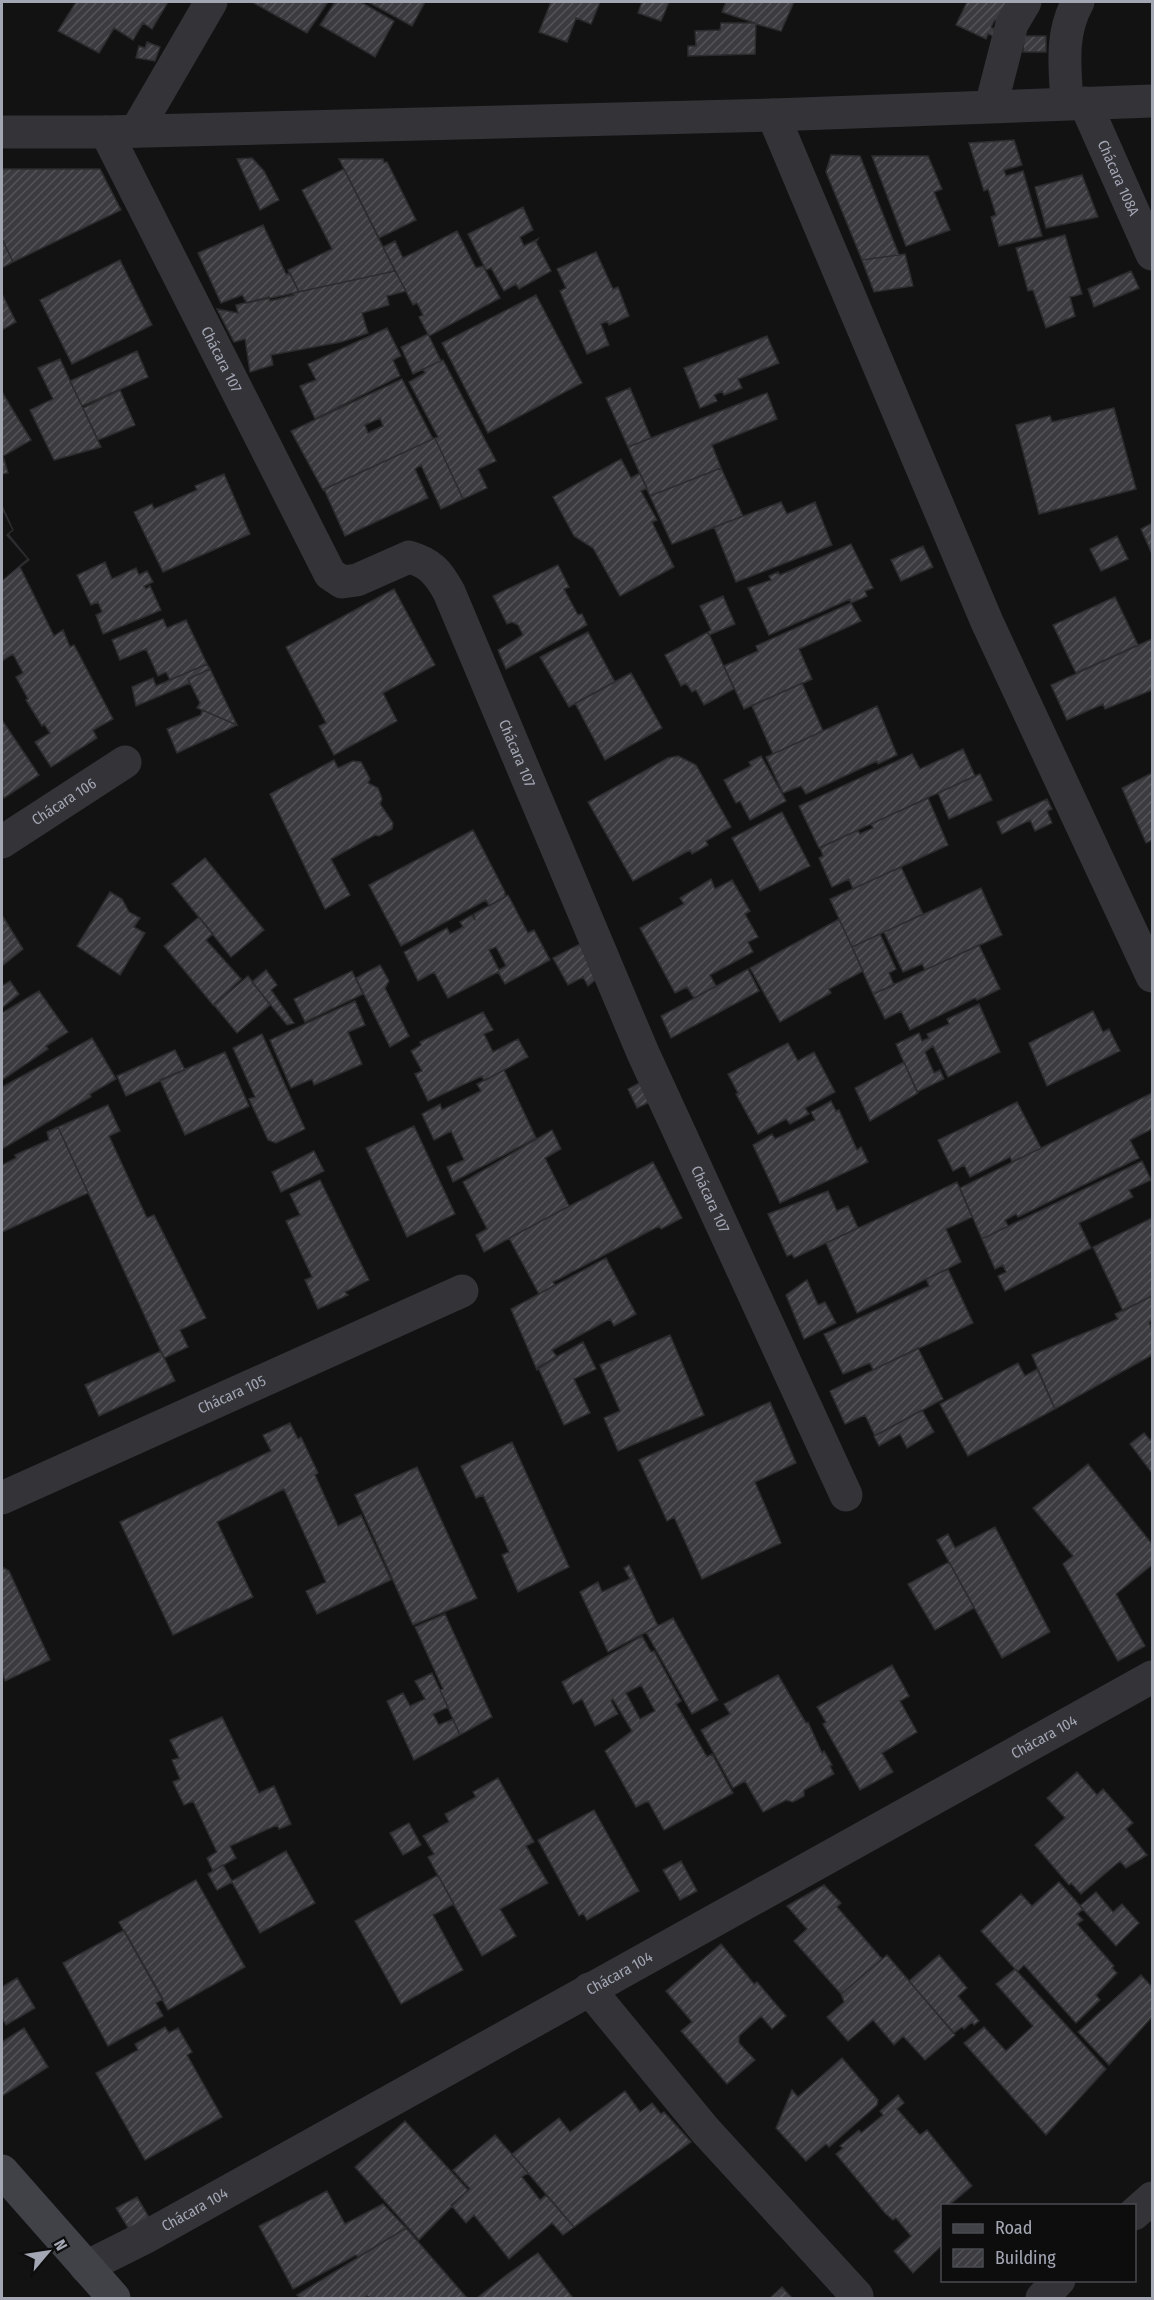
<svg xmlns="http://www.w3.org/2000/svg" width="1154" height="2300" viewBox="0 0 1154 2300" font-family="'Fira Sans Condensed',sans-serif">
<style>
.building{fill:url(#building-hatch);stroke:#2c2c2f;stroke-width:1.5;fill-rule:evenodd}
.lines{fill:none;stroke-linecap:round;stroke-linejoin:round}
.street{stroke:#333338;stroke-width:33}
.secondary{stroke:#414248;stroke-width:33}
.labels{text-anchor:middle;stroke-width:6;stroke-linejoin:round;paint-order:stroke}
.street-label{font-size:15px;fill:#a3a7b4;stroke:#0d0d0e}
</style>
<defs>
<pattern id="building-hatch" width="6" height="6" patternUnits="userSpaceOnUse" patternTransform="scale(1.5)"><rect width="6" height="6" fill="#3c3c40"/><path d="M-1 1l2-2M0 6l6-6M5 7l2-2" fill="none" stroke="#555559"/></pattern>
</defs>
<rect width="100%" height="100%" fill="#121213"/>
<path class="building" d="M76,2H168L152,29L143,23L133,40L114,28L99,53L58,31Z
M252,2H328L307,33Z
M335,2H361L394,21L375,57L320,25Z
M368,2H425L412,26Z
M551,2H600L591,24L576,18L567,42L539,32Z
M642,2H669L661,21L638,13Z
M726,2H794L781,31L756,24L755,54L688,56V46H696L695,31L720,30L721,23H755L722,12Z
M967,2H1011L1000,22L995,20L991,27L996,30L994,36L988,34L986,39L956,25Z
M1024,36H1046V52H1023Z
M147,42L160,47L155,61L136,58L139,46L145,48Z
M1014,140L1022,165L1004,170L1006,176L1023,171L1042,236L999,246L991,217L996,215L988,189L984,191L969,143Z
M831,155L860,156L899,255L862,260L826,172Z
M872,156H928L942,189L934,192L950,230L906,246Z
M252,158L264,171L279,200L260,210L237,159Z
M339,159H383L384,163L387,162L416,220L379,238Z
M2,169H100L121,210L13,262L2,239Z
M344,169L395,271L299,292L288,270L332,249L302,190Z
M1082,175L1098,217L1046,228L1035,187Z
M523,207L533,230L520,237L524,246L538,239L536,242L551,271L519,289L516,284L504,291L491,268L486,270L468,234Z
M263,225L286,274L290,273L299,292L247,303L242,295L221,303L198,253Z
M457,231L476,268L483,266L500,298L429,336L419,317L423,315L417,303L413,305L383,247L395,241L403,258Z
M1065,235L1082,294L1070,297L1075,316L1046,328L1033,290L1028,291L1016,248Z
M2,239L13,262L2,268Z
M596,252L613,289L618,287L629,316L609,325L607,321L601,324L609,345L587,354L560,291L566,288L557,269Z
M905,254L913,286L874,292L862,260Z
M120,260L152,325L72,364L40,300Z
M395,271L406,291L387,296L389,305L362,313L368,333L341,342L271,355L273,365L250,372L245,339L234,342L217,309L238,313L236,305L269,297L270,301L294,295L293,293Z
M1131,271L1139,288L1094,307L1088,289Z
M2,294L16,322L2,330Z
M536,295L582,383L488,433L442,343Z
M387,328L401,356L393,360L400,376L315,419L300,386L316,380L308,364Z
M428,334L441,361L413,374L401,347Z
M767,336L779,363L738,379L742,388L724,395L722,391L714,395L717,401L700,408L684,368Z
M137,351L148,377L82,406L70,381Z
M60,359L101,447L54,460L30,410L53,399L38,368Z
M443,360L496,461L478,469L487,488L463,499L435,438L438,437L409,382L425,373L423,369Z
M402,379L433,439L323,490L291,431ZM380,418L383,426L368,433L365,425Z
M630,388L651,438L628,447L606,398Z
M120,390L135,425L98,440L83,408Z
M2,392L31,440L3,456L8,473L2,474Z
M767,393L777,419L712,445L721,468L650,496L628,447Z
M1114,408L1136,489L1039,514L1016,425L1050,416L1052,422Z
M435,438L463,499L441,509L421,465L415,469L428,498L345,536L324,489Z
M621,459L631,478L640,473L647,488L641,491L657,520L652,522L674,567L620,596L593,548L574,536L553,497Z
M721,468L743,516L672,544L650,496Z
M224,474L250,534L163,572L134,512L152,504L154,509L197,490L195,486Z
M781,502L787,514L815,502L832,545L736,582L714,527Z
M2,506L13,530L7,535L29,560L20,567L54,636L63,630L70,647L74,645L113,719L93,730L97,738L51,767L35,742L50,733L44,724L42,726L26,700L28,699L16,677L23,673L13,654L2,661Z
M2,508L13,530L8,534L28,559L2,581Z
M1152,523V554L1141,529Z
M1117,536L1128,559L1101,571L1090,549Z
M851,544L873,588L865,591L867,596L851,603L850,599L769,635L748,588L771,580L769,576L778,572L780,575Z
M923,546L933,567L901,581L891,560Z
M105,562L112,579L136,568L139,575L147,571L153,582L144,586L146,589L150,586L161,610L103,634L96,615L102,612L98,602L91,605L77,575Z
M558,565L569,587L564,589L578,615L582,614L587,625L506,669L498,650L523,635L518,625L512,622L507,624L493,596Z
M394,589L435,665L383,693L397,721L334,755L319,726L326,723L286,647Z
M723,596L735,624L709,635L708,632L711,630L700,606Z
M1115,597L1138,645L1076,673L1053,625Z
M851,603L861,621L799,649L812,679L744,709L724,666L758,651L756,646Z
M163,619L167,628L186,620L207,664L170,680L166,672L158,676L146,649L120,660L112,640Z
M588,632L615,682L569,707L540,657Z
M708,632L734,689L704,705L696,690L692,692L686,683L681,686L665,655Z
M1152,639V690L1105,709L1103,704L1067,720L1051,685Z
M207,664L210,669L188,679L190,683L136,706L132,687L153,678L156,686Z
M210,669L212,673L237,725L197,708L200,703L188,679Z
M631,673L662,728L605,760L575,703Z
M802,683L823,731L773,754L752,706Z
M877,706L897,755L878,764L877,761L806,794L801,786L783,793L766,757Z
M202,710L237,725L177,753L167,729L201,715Z
M2,720L39,775L4,798L2,795Z
M963,749L975,776L819,848L799,806L912,754L920,769Z
M678,756L696,765L731,827L706,841L708,845L692,854L690,850L633,881L588,802L668,758Z
M761,756L786,801L750,820L740,801L736,803L724,780L751,766L749,762Z
M334,760L338,768L353,761L361,762L370,779L368,783L378,788L382,799L380,804L393,823L392,829L379,836L375,835L331,859L350,895L325,909L270,794Z
M1152,773V840L1146,843L1122,788Z
M980,774L992,800L949,819L938,793Z
M928,798L948,845L853,889L849,879L832,887L819,858L823,856L820,848L858,830L860,834L873,828L871,824Z
M1047,799L1052,809L1047,811L1052,823L1035,831L1030,820L1002,834L997,822Z
M782,812L810,866L760,891L732,838Z
M473,830L505,892V897L489,906L486,900L401,946L369,885Z
M205,858L264,930L231,957L172,884Z
M901,867L923,914L852,947L830,899Z
M711,879L715,889L732,880L750,911L745,914L758,937L748,942L753,952L710,975L716,986L694,998L687,987L675,993L640,928L684,904L680,898Z
M981,888L1002,935L925,970L922,964L903,972L884,932Z
M110,892L122,899L129,912L140,918L134,927L145,933L120,975L77,946Z
M508,895L528,933L534,930L550,960L505,984L498,972L448,998L434,972L418,981L404,952L447,928L450,934L463,927L460,922L472,915L475,920L474,914ZM496,947L506,966L499,970L489,950Z
M2,915L23,949L2,966Z
M199,917L213,934L206,940L241,979L213,1005L164,946Z
M839,919L863,971L829,989L831,993L780,1022L750,968Z
M880,934L896,969L889,973L894,985L873,994L852,947Z
M580,944L595,980L588,986L583,977L568,985L553,958Z
M979,945L1000,989L977,1000L975,998L910,1030L901,1011L885,1019L873,994Z
M380,965L389,981L385,988L409,1036L390,1047L356,978Z
M748,969L759,991L671,1038L661,1016Z
M266,970L277,985L271,990L294,1023L287,1025L252,982Z
M352,971L363,994L305,1022L294,999Z
M248,976L270,1005L237,1033L214,1005Z
M10,981L19,994L2,1008V986Z
M39,991L68,1032L46,1046L48,1049L2,1080V1013Z
M355,1001L365,1025L348,1032L362,1064L314,1085L312,1079L291,1088L270,1040Z
M979,1004L1000,1052L948,1077L933,1046L925,1052L934,1073L940,1070L944,1079L917,1092L896,1044L919,1033L922,1041L929,1038L927,1034L949,1024L947,1019Z
M1093,1011L1103,1032L1109,1029L1120,1051L1047,1086L1029,1043Z
M483,1012L493,1030L484,1034L493,1052L518,1039L528,1057L484,1081L482,1076L428,1101L415,1074L422,1071L411,1051L421,1045L420,1042Z
M262,1034L305,1129L276,1143L268,1140L249,1099L255,1097L233,1048Z
M92,1038L116,1079L90,1094L91,1097L80,1103L2,1149V1087Z
M788,1043L798,1061L814,1052L835,1092L805,1108L809,1114L790,1124L786,1119L758,1134L736,1094L738,1093L728,1074Z
M175,1050L185,1070L126,1096L117,1076Z
M225,1052L249,1106L185,1135L160,1080Z
M904,1062L918,1093L870,1121L855,1088Z
M504,1070L536,1138L453,1182L447,1167L464,1160L451,1131L434,1140L422,1114L440,1104L442,1110L481,1091L477,1084Z
M641,1082L650,1102L637,1108L628,1089Z
M1152,1093V1129L1130,1140L1139,1158L1018,1217L1016,1214L1005,1220L1008,1226L982,1239L960,1188Z
M831,1101L836,1111L839,1110L857,1150L861,1147L868,1162L780,1203L753,1145L772,1134L775,1139L815,1120L811,1112Z
M1017,1102L1041,1148L1012,1162L1010,1157L970,1177L964,1165L953,1171L938,1140Z
M108,1105L120,1131L109,1136L147,1218L154,1215L206,1318L180,1330L188,1347L164,1358L58,1127Z
M414,1126L455,1214L407,1237L366,1148Z
M58,1127L88,1193L2,1232V1165L16,1158L15,1155L49,1140L47,1132Z
M552,1130L561,1149L545,1158L569,1206L484,1252L476,1235L487,1229L463,1182Z
M314,1151L324,1171L281,1192L272,1172Z
M1142,1161L1151,1180L1129,1190L1133,1197L1079,1223L1091,1248L1005,1291L998,1276L1006,1272L1003,1265L995,1269L982,1239Z
M653,1162L682,1218L661,1229L659,1226L553,1282L555,1285L539,1294L509,1238Z
M320,1180L369,1280L345,1292L348,1295L318,1309L305,1280L312,1277L286,1221L300,1215L290,1194Z
M957,1182L972,1217L946,1229L961,1262L857,1313L826,1243Z
M828,1191L837,1211L848,1206L858,1228L794,1258L792,1254L787,1256L768,1214Z
M1152,1218V1296L1123,1311L1093,1247Z
M606,1258L636,1314L614,1326L610,1319L552,1350L557,1357L537,1370L511,1309Z
M948,1269L973,1323L873,1370L870,1363L843,1374L824,1334L929,1286L926,1279Z
M807,1280L818,1305L825,1302L836,1323L804,1339L786,1295Z
M1152,1296V1320L1149,1322L1152,1330V1355L1055,1409L1032,1355L1118,1319L1115,1314Z
M670,1335L704,1415L618,1451L604,1418L620,1411L600,1365Z
M583,1342L596,1369L574,1379L590,1413L564,1425L538,1367Z
M918,1348L943,1399L875,1436L865,1415L845,1424L830,1391Z
M161,1351L175,1381L99,1416L85,1385Z
M1018,1363L1025,1376L1037,1369L1055,1409L968,1456L940,1404Z
M770,1402L796,1463L755,1482L781,1543L702,1579L674,1517L667,1521L639,1460Z
M922,1410L934,1432L907,1448L900,1434L879,1446L874,1436Z
M290,1423L298,1439L301,1437L318,1473L315,1475L338,1526L361,1515L391,1580L317,1614L306,1591L326,1582L284,1489L217,1522L253,1597L173,1635L120,1522L271,1451L263,1435Z
M1144,1433L1150,1440L1152,1438V1473L1130,1444Z
M512,1442L569,1567L518,1592L502,1555L509,1552L483,1495L476,1498L461,1466Z
M1088,1464L1152,1544V1565L1116,1594L1145,1646L1118,1661L1063,1564L1073,1556L1033,1508Z
M417,1467L477,1598L413,1625L355,1495Z
M995,1527L1050,1632L1002,1658L937,1540L948,1534L955,1548Z
M949,1562L974,1608L935,1630L908,1584Z
M629,1565L658,1626L608,1652L580,1592L598,1582L602,1592L630,1579L624,1568Z
M2,1567L9,1571L50,1660L5,1681L2,1672Z
M445,1614L492,1717L460,1735L440,1690L443,1689L415,1627Z
M673,1618L718,1700L692,1714L646,1632Z
M642,1636L651,1652L654,1651L681,1701L676,1704L685,1719L707,1757L712,1754L733,1793L664,1830L648,1801L636,1807L605,1751L632,1731L613,1699L611,1701L618,1714L595,1726L582,1699L573,1704L562,1682ZM641,1685L655,1711L640,1719L626,1693Z
M892,1665L909,1696L900,1701L917,1732L882,1753L893,1772L860,1790L823,1724L826,1722L817,1707Z
M432,1673L448,1707L433,1714L439,1725L453,1719L460,1735L414,1760L387,1701L403,1693L410,1706L425,1699L415,1681Z
M778,1675L806,1723L808,1722L822,1753L824,1751L832,1765L830,1766L834,1774L804,1790V1796L793,1802L786,1800L763,1812L745,1781L733,1788L701,1730L730,1714L724,1704Z
M222,1717L259,1793L274,1786L291,1824L279,1829L277,1825L230,1846L236,1858L213,1871L207,1858L217,1852L193,1801L184,1805L173,1782L180,1779L172,1760L179,1758L170,1740Z
M1077,1772L1097,1795L1103,1789L1133,1823L1126,1829L1147,1855L1126,1868L1120,1861L1081,1894L1071,1883L1069,1885L1035,1845L1065,1818L1047,1798Z
M498,1778L534,1842L526,1846L548,1883L500,1909L516,1936L482,1956L428,1857L434,1854L423,1836L449,1822L445,1814L476,1797L473,1792Z
M594,1810L639,1891L587,1920L583,1913L579,1916L538,1840Z
M409,1823L421,1845L403,1855L390,1833Z
M286,1851L315,1903L260,1933L232,1882L217,1890L208,1874L223,1865L232,1881Z
M681,1861L697,1891L680,1900L663,1870Z
M438,1875L454,1904L433,1915L463,1970L401,2004L355,1921Z
M196,1880L245,1967L168,2010L119,1922Z
M1059,1882L1083,1909L1077,1914L1083,1920L1077,1924L1114,1966L1112,1968L1117,1973L1096,1995L1100,2000L1076,2023L1024,1965L1018,1971L1015,1969L981,1931L1021,1894L1032,1906Z
M824,1885L841,1903L837,1907L882,1959L841,1994L794,1941L807,1929L787,1906Z
M1096,1892L1113,1912L1122,1904L1139,1923L1116,1946L1080,1906Z
M124,1930L163,1999L156,2003L163,2016L108,2046L63,1963Z
M721,1944L754,1984L757,1982L786,2016L772,2029L761,2016L739,2036V2043L755,2060L727,2084L681,2031L692,2022L666,1991Z
M887,1955L955,2035L925,2060L903,2036L894,2045L873,2020L848,2041L827,2017L844,2002L841,1994Z
M939,1955L967,1988L958,1996L979,2021L974,2025L972,2022L964,2029L962,2027L954,2033L909,1981Z
M1015,1969L1106,2069L1046,2135L964,2043L984,2027L1006,2051L1033,2026L996,1984Z
M1141,1975L1152,1987V2017L1109,2065L1078,2032Z
M17,1978L35,2008L6,2025L2,2018V1987Z
M165,2027L169,2033L178,2028L192,2052L187,2055L222,2117L145,2160L96,2073L138,2050L135,2044Z
M24,2028L48,2067L2,2096V2042Z
M842,2058L878,2100L877,2105L829,2147L826,2144L806,2161L776,2128L792,2090L798,2097Z
M625,2091L640,2112L652,2103L661,2114L664,2112L691,2142L574,2227L512,2154L559,2118L570,2132Z
M898,2095L904,2103L897,2109L920,2135L927,2130L972,2186L948,2206H942V2245L913,2273L894,2251L911,2236L896,2218L893,2220L885,2213L836,2154L843,2148L840,2146L859,2130L861,2133L883,2115L880,2111Z
M405,2121L468,2190L419,2240L355,2167Z
M495,2135L528,2173L522,2177L540,2200L546,2195L574,2227L563,2235L552,2223L509,2259L474,2215L466,2223L451,2205L470,2189L453,2170Z
M327,2191L345,2224L383,2204L406,2228L358,2257L356,2255L293,2289L259,2226Z
M137,2197L150,2219L130,2231L116,2208Z
M406,2228L467,2298H370L367,2296L364,2298H301L297,2295Z
M538,2253L573,2298H477L509,2273Z
M782,2287L792,2298H770Z"/>
<g class="lines">
<g class="street">
<path d="M1067,103C1065,67 1060,34 1078,2"/>
<path id="s1" d="M1085,103L1152,254"/>
<path d="M991,106L1012,24L1025,2"/>
<path d="M773,115L987,622L1152,976"/>
<path d="M136,131L211,2"/>
<path d="M2,132H106L773,115L1152,101"/>
<path id="s2" d="M106,132L330,574L342,582L357,580L409,557C430,563 438,572 449,592L643,1053L846,1495"/>
<path id="s3" d="M2,842L125,762"/>
<path id="s4" d="M2,1498L462,1291"/>
<path d="M589,1989L705,2130L857,2296"/>
<path d="M1134,2214L1152,2198"/>
<path id="s5" d="M86,2267L144,2238L1152,1677"/>
<path d="M1042,2298L1059,2280"/>
</g>
<path class="secondary" d="M2,2171L114,2298"/>
</g>
<g class="labels">
<g class="street-label">
<text dy="5" stroke="none"><textPath href="#s1" startOffset="82">Chácara 108A</textPath></text>
<text dy="5" stroke="none"><textPath href="#s2" startOffset="255">Chácara 107</textPath></text>
<text dy="5" stroke="none"><textPath href="#s2" startOffset="812">Chácara 107</textPath></text>
<text dy="5" stroke="none"><textPath href="#s3" startOffset="74">Chácara 106</textPath></text>
<text dy="5" stroke="none"><textPath href="#s2" startOffset="1298">Chácara 107</textPath></text>
<text dy="5" stroke="none"><textPath href="#s4" startOffset="252">Chácara 105</textPath></text>
<text dy="5" stroke="none"><textPath href="#s5" startOffset="1095">Chácara 104</textPath></text>
<text dy="5" stroke="none"><textPath href="#s5" startOffset="609">Chácara 104</textPath></text>
<text dy="5" stroke="none"><textPath href="#s5" startOffset="123">Chácara 104</textPath></text>
</g>
</g>
<rect width="1154" height="2300" fill="none" stroke="#a3a7b4" stroke-width="6"/>
<rect x="941" y="2204" width="195" height="78" fill="#0d0d0e" stroke="#494b50" stroke-width="1.5"/>
<rect x="953" y="2224" width="30" height="9" fill="#414248" stroke="#494b50" stroke-width="1.5"/>
<text x="995" y="2234" font-size="18" fill="#a3a7b4">Road</text>
<rect x="953" y="2249" width="30" height="18" fill="url(#building-hatch)" stroke="#494b50" stroke-width="1.5"/>
<text x="995" y="2264" font-size="18" fill="#a3a7b4">Building</text>
<g transform="translate(48 2252) rotate(61)" stroke="#0d0d0e" stroke-width="4.5" paint-order="stroke">
<path d="M0-4.5L10 22L0 15L-10 22Z" fill="#a3a7b4"/>
<text y="-9" font-size="16" font-weight="bold" text-anchor="middle" fill="#a3a7b4">N</text>
</g>
</svg>
